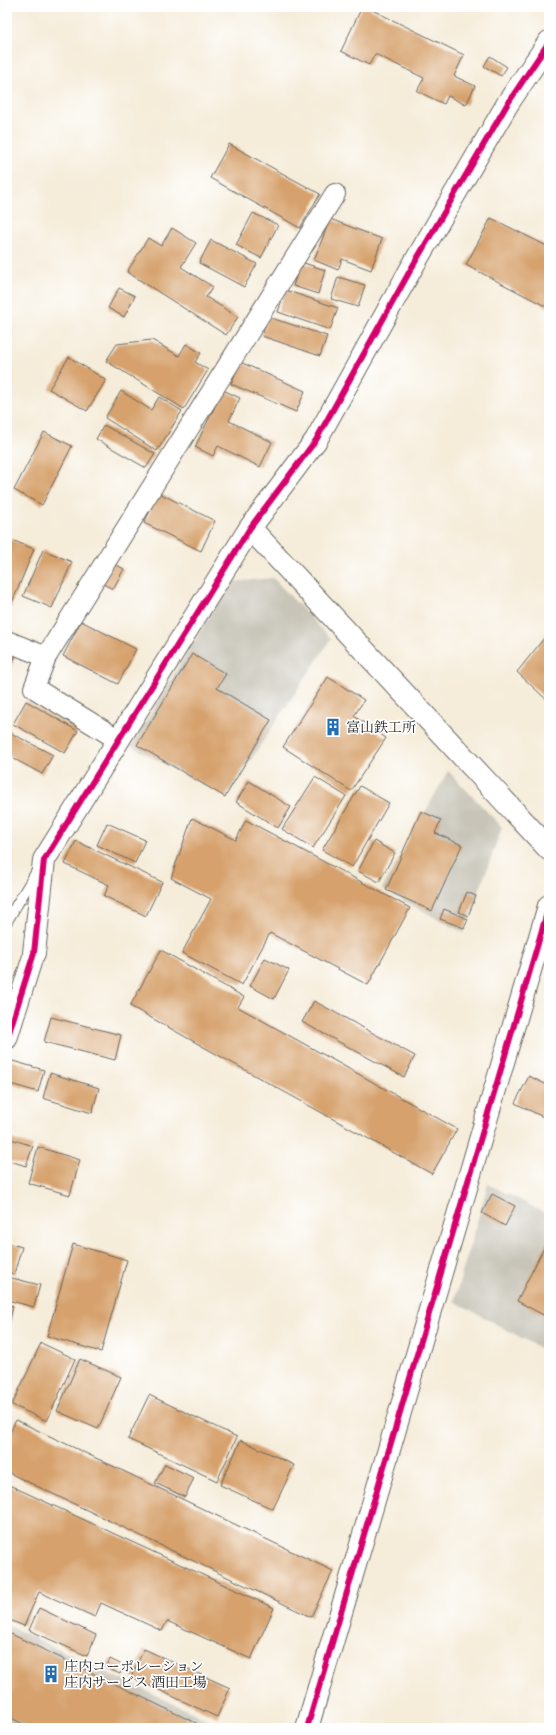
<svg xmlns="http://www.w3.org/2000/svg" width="556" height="1735" viewBox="0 0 556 1735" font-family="'Gentium Book Plus','Noto Serif JP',serif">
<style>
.industrial{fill:#c8c4b8}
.building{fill:#d6a16c}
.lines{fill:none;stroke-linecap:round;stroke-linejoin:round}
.service-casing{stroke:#68655e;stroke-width:12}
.minor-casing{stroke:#68655e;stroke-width:22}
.tertiary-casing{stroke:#68655e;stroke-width:24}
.service{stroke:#fff;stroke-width:10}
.minor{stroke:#fff;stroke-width:20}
.tertiary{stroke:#fff;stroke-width:22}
.cycleway-casing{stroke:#fff;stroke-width:8}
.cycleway{stroke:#d6006c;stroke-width:6}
.labels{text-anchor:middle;stroke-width:3.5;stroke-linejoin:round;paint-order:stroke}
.poi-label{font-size:14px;fill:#1c1c1c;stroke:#fff;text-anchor:start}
</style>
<rect width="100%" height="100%" fill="#fff"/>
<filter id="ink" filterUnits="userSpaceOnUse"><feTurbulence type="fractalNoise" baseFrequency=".025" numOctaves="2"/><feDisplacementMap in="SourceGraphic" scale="8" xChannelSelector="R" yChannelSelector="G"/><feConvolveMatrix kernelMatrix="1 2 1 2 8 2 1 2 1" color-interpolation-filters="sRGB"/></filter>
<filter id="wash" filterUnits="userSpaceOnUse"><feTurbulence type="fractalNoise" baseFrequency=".012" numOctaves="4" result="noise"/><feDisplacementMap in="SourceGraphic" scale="16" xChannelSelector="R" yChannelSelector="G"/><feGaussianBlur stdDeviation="0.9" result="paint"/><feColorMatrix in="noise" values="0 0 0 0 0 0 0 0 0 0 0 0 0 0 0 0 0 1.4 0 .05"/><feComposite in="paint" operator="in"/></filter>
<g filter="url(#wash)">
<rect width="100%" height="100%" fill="#f5ecd9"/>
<path class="industrial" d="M273,578L331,639L226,797L131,746L230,582Z
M448,771L502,827L464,933L382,889Z
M488,1184L549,1215V1353L454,1301Z
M7,1625L225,1728H7Z"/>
<g id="blocks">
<path class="building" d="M362,7H366L464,55L454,76L475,86L466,105L448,96L444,104L417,91L424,78L375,54L369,65L341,51Z
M490,56L507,67L501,76L484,66Z
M229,144L320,194L300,228L210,178Z
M253,213L278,225L261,258L236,245Z
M491,218L549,247V308L466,265Z
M330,219L382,239L371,270L342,259L338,270L314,260Z
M172,228L196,243L181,267L213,287L206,297L238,317L226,335L127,272L148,238L161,246Z
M211,240L257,264L244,287L199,263Z
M301,262L325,270L318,294L293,286Z
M338,277L365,285L358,307L331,299Z
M119,288L135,296L124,317L108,308Z
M285,290L338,308L330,330L278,312Z
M268,317L327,336L320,356L262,336Z
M152,340L179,356L186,344L201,353L195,362L208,370L184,409L106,361L117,344Z
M69,357L106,380L87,411L49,389Z
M240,362L305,391L296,412L231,384Z
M223,390L240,398L229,421L272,442L260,467L218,446L213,456L195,447Z
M121,391L151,410L159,397L182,411L157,451L105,418Z
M104,425L155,454L146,468L96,439Z
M44,432L72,446L42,505L14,490Z
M159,493L215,521L201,551L144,523Z
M7,538L34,549L10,608L7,606Z
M43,550L72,562L52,608L23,596Z
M113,563L124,569L113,589L103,584Z
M81,621L136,649L118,684L63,656Z
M549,632V702L517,672Z
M7,651L16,655L7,675Z
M192,654L226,674L217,688L271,720L225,797L137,745Z
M328,677L364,700L354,716L386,738L351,791L283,747Z
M26,701L78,731L65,753L13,724Z
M7,731L53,755L42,774L7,755Z
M315,777L346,796L313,848L282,829Z
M249,781L291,807L278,828L236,802Z
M360,786L389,803L352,867L322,850Z
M421,811L441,820L435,833L462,845L432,911L386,890Z
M192,818L236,840L246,820L410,908L368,985L270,933L242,985L182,953L211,899L171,878Z
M107,823L145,840L135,863L97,845Z
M76,841L162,882L146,916L104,896L109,885L65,864Z
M374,841L395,853L379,882L358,871Z
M467,892L476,896L468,916L459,912Z
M444,909L468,919L464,928L440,919Z
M161,950L244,997L238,1007L457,1129L432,1174L130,1006Z
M265,958L289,970L274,999L250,986Z
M314,1001L415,1056L404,1077L302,1022Z
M51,1017L121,1035L115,1060L44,1042Z
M9,1060L44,1070L38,1092L7,1083Z
M50,1073L99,1088L92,1113L43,1098Z
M529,1076L549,1086V1120L515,1103Z
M11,1139L33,1146L26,1166L7,1160V1152Z
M38,1147L80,1160L70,1195L28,1183Z
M492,1194L515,1206L505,1226L482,1213Z
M549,1238V1318L517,1301Z
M7,1243L22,1247L14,1274L7,1272Z
M73,1244L127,1260L101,1352L47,1336Z
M7,1277L40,1285L34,1307L7,1300Z
M7,1304L13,1306L9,1325H7Z
M41,1343L75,1359L47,1421L12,1405Z
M80,1359L121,1377L98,1429L57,1411Z
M149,1395L237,1437L217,1481L128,1439Z
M16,1420L333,1571L311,1617L7,1472V1439Z
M241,1440L294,1465L273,1509L220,1485Z
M165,1464L194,1478L185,1497L155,1483Z
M7,1484L274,1608L251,1659L167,1621L162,1631L101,1603L95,1617L39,1592L24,1626L7,1619Z
M39,1608L96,1635L87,1656L29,1630Z
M7,1632L206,1728H31L7,1716Z
M144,1649L230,1688L217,1717L131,1677Z
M110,1659L124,1666L120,1674L106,1668Z"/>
</g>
</g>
<g filter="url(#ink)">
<use href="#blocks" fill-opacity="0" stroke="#68655e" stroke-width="1"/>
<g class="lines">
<g class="service-casing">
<path id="service" d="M7,921L37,871"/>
</g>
<g class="minor-casing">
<path id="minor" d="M7,641L46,657L34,688L119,740
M46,657L335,194
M7,1039L34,953"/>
</g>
<g class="tertiary-casing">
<path id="tertiary" d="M250,528L549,849
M34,953L44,860L250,528L316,440L411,269L508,103L549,42
M307,1728L549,906"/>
</g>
<use href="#service" class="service"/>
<use href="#minor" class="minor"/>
<use href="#tertiary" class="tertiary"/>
<g class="cycleway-casing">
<path id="cycleway" d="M7,1039L34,953L44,860L250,528L316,440L411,269L508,103L549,42
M307,1728L549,906"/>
</g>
<use href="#cycleway" class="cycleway"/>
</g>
</g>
<defs>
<g id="building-bare" transform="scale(1.38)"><path d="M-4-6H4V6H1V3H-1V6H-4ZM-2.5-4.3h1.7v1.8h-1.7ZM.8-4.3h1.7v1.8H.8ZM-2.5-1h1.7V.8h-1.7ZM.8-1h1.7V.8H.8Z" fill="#1f6fb2" stroke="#fff" stroke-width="2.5" paint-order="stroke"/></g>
</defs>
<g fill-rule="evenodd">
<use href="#building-bare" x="333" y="727"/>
<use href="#building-bare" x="51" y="1674"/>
</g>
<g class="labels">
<g class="poi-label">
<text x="346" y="732">富山鉄工所</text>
<text x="64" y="1671">庄内コーポレーション<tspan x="64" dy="16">庄内サービス 酒田工場</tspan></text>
</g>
</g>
<rect width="556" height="1735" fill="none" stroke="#fff" stroke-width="24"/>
</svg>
